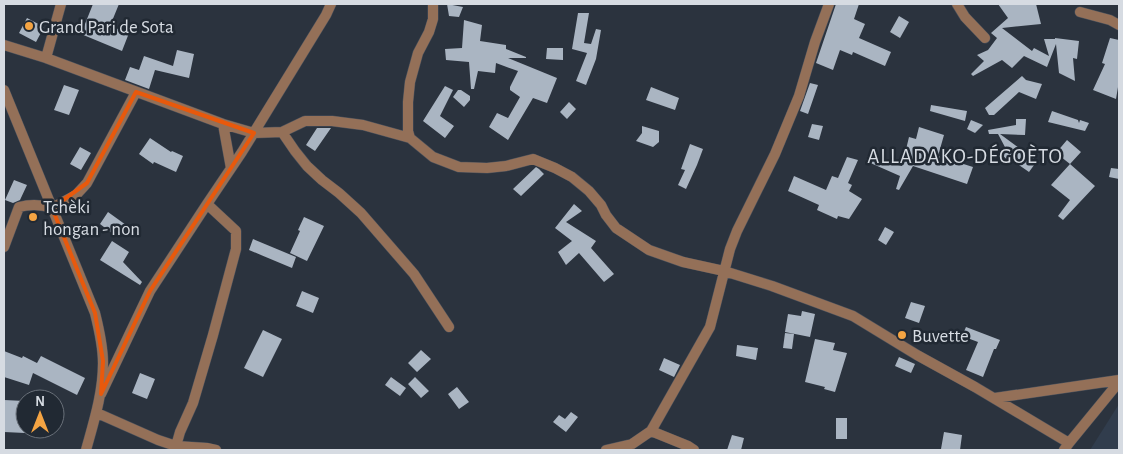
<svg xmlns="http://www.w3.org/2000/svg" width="1123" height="454" viewBox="0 0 1123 454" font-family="'Alegreya Sans',sans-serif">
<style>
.built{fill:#313d4d}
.building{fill:#aab5c2}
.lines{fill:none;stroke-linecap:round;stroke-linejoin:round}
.street-casing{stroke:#4a515c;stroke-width:11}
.street{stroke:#947058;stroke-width:10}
.marked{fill:none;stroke:#e8590c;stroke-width:4;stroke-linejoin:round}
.poi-dot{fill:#f4a443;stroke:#212933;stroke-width:2}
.labels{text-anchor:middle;stroke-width:5;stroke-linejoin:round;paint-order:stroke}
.poi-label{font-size:19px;fill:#d6dbe2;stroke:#212933;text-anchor:start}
.quarter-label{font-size:21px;letter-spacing:1px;fill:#d6dbe2;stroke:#212933}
</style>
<rect width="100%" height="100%" fill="#2b333e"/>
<path class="built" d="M1119,404V450H1090Z"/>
<path class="building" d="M93,4H119L110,26L129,33L122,51L81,34Z
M447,4L463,7L459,17L449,16Z
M836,4H859L854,19L865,24L859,38L891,52L885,66L853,52L852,55L840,50L833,70L816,63Z
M998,4H1036L1041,24L1002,28L1032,51L1034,48L1049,56L1044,39H1055V38L1079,41L1077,59L1073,58L1075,81L1059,73L1056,44L1047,67L1024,56L1012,68L1002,60L973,76L971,74L984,61L977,55L988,50L997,38L991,33L1008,18Z
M578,13H589L584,43L591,44L596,29L601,30L596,59L586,85L576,81L587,53L572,49Z
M899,16L909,22L900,38L890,32Z
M27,18L44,27L36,42L19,33Z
M464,20L482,25L480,41L506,45V49L526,57V58H508L557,78L547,103L533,98L508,140L489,127L497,113L508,118L520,97L510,90V87L518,71L504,66L505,64L504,66L496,63L495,73L478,71L474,89H471L469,62L446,60L445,49L462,48Z
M1110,38L1119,40V81L1116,99L1093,90L1105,64L1102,63Z
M547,48H563V60L546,59Z
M177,50L194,54L189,78L155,70L149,89L125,80L130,67L139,70L144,56L173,66Z
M1022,76L1026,80L1042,84L1036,99L1019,92L994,115H989L985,108Z
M810,83L818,85L808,114L800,111Z
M64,85L79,90L69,115L54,110Z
M445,86L453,90L440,116L454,126L445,138L423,121Z
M651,87L679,98L675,110L646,100Z
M458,90H461L470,96V100L464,107L453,97Z
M569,102L576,109L567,119L560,112Z
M931,105L967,111L965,121L930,111Z
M1052,111L1078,120L1079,123L1080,120L1089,123L1085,131L1048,122Z
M1016,119H1026L1025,135L1000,134L1037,161L1029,172L1013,161L1011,163L1002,155L1006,149L998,134H989L988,130L1016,125Z
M971,120L983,125L975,133L967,129Z
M812,124L823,126L819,140L808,137Z
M642,126L659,131V142L653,147L636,141L642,133Z
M919,127L944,135L938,156L973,167L967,184L913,166L899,190L896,189L900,176L866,161L868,156L902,166L909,137L916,139Z
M317,128H331L315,151L306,145Z
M150,138L171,152L172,151L183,156L176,172L154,162L153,164L139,154Z
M1067,140L1081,152L1070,164L1056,153Z
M690,144L703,149L697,165L686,189L678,185L685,170L681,169Z
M80,147L91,153L81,170L70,164Z
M847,157L858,160L848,183L852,185L849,191L862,199L849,219L838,216L837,219L817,210L819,205L788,191L794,176L826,190L832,176L838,178Z
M1070,164L1095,186L1063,220L1058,216L1070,200L1051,185Z
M536,167L539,169L544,174L521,196L513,189Z
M1111,168L1119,169V179L1109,177Z
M14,180L27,185L20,200L13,203L5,200Z
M574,204L582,211L566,222L596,241L591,248L614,274L604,282L579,253L566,265L558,252L572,241L555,228Z
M108,212L126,225L117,237L100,224Z
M304,217L324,226L307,261L290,253L300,231L298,230Z
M885,227L894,232L886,245L878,240Z
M253,239L296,257L292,268L249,250Z
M112,241L129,252L123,262L142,282L140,285L100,260Z
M302,291L319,298L313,313L296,306Z
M911,302L925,306L919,323L905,318Z
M802,311L815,314L810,337L785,332L788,314L801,316Z
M966,327L1000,340L996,349H994L983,377L966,370L978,342L962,336Z
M263,330L282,339L263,377L244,368Z
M785,333L794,334L792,349L783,348Z
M815,339L835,343L833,350L847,353L835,392L824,389L825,387L805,382Z
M737,345L758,348L756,360L736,356Z
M421,350L431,359L417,372L408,363Z
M4,351L22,358L23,356L37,363L41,356L85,378L77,395L33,373L29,385L4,377Z
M899,357L915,364L911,373L895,366Z
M664,358L680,365L674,377L659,370Z
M140,373L155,379L147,399L132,393Z
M391,377L406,388L400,396L385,385Z
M415,377L429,391L421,398L408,384Z
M457,387L469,402L459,409L448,394Z
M4,400L25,401V433L4,432Z
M571,412L578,417L566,432L553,422L559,415L565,419Z
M836,418H847V439H836Z
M944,432L962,435L960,450L941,449Z
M732,435L744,438L741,450H727Z"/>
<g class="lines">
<g class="street-casing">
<path id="street" d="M61,4L46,58L223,124L254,133L282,132L305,121H332L363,125L410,138
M433,4V19L429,32L418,53L410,82L408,102V131L410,138L433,157L459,167L487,168L506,166L533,159L555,168L572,177L589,191L601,205L606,215L616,228L649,250L683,262L724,271L772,286L853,316L917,355L975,387L1069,443
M957,4L965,17L985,38
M1080,12L1110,20L1119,25
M4,45L46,58
M4,90L95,313C99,329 103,346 103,363C103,393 94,421 86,450
M223,124L231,168
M282,132L295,151L307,166L322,180L339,193L361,213L414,274L449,327
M4,247L19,207C31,204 40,204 52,208L76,195L87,183L136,92
M101,394L150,291L207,204L242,152L326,15L331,4
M995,398L1119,380
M97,413L158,440L176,446L207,448L216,450
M651,431L688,446L694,450
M176,446L180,432L193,403L213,335L236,249V231L207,204
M606,450L632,444L651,431L710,327L730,249L737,231L775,154L799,96L815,42L829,4
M1064,450L1069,443L1119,382"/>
</g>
<use href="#street" class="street"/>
</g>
<path class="marked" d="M136,92L254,133L150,291L101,394L103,361L95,313L52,208L87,183Z"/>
<g class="poi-dot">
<circle cx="29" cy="26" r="5"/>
<circle cx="33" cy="217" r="5"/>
<circle cx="902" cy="335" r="5"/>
</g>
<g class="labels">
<g class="poi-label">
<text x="39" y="33">Grand Pari de Sota</text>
<text x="43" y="213">Tchèki<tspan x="43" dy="22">hongan - non</tspan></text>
<text x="912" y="342">Buvette</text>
</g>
<g class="quarter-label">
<text x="965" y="163">ALLADAKO-DÉGOÈTO</text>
</g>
</g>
<rect width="1123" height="454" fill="none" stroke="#d6dbe2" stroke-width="10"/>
<g transform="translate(40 414)"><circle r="24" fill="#212933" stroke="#697079"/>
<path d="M0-4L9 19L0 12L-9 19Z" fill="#f4a443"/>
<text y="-8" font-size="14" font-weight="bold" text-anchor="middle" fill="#d6dbe2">N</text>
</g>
</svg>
